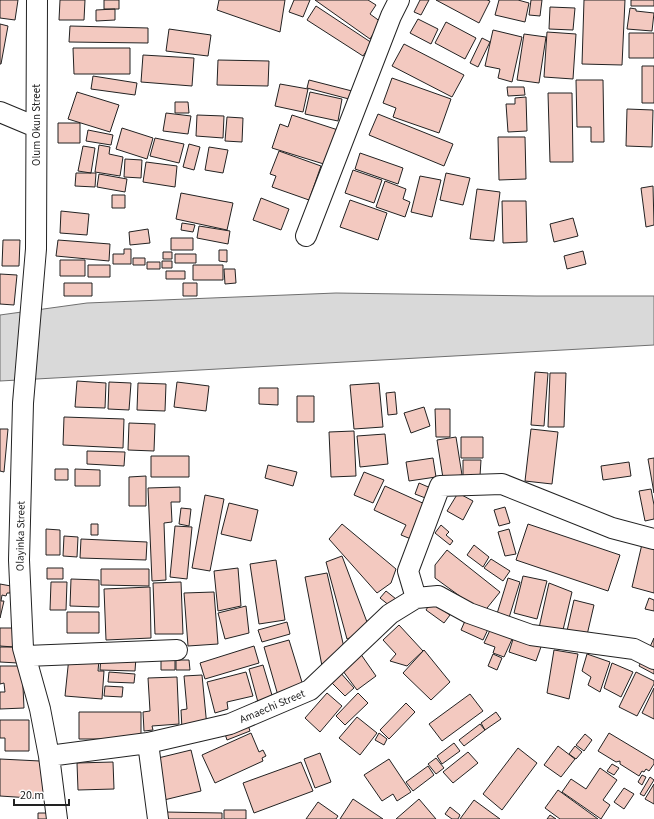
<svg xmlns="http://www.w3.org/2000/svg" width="654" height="819" viewBox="0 0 654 819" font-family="'Source Sans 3',sans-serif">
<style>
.water{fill:#d9d9d9;stroke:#6f6f6f}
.building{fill:#f3c9c0;stroke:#222}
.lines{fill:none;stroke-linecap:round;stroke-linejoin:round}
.minor-casing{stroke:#222;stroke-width:22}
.minor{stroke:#fff;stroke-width:20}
.labels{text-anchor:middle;stroke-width:3;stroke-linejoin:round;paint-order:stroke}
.street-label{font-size:11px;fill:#222;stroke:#fff}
</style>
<rect width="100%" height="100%" fill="#fff"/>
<path class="water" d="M336,293L536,296H654V345L0,381V315L87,303Z"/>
<path class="building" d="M0,0H18L15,20L0,18Z
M60,0H85L84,20H59Z
M104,0H119V9H104Z
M219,0H285L280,32L217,10Z
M294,0H310L303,17L289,12Z
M315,0H368L376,5L370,14L381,22L370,39Z
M420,0H429L421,15L414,12Z
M436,0H487L490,1L479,23Z
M499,0H518L529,3L525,22L495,15Z
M531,0H542L540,16L529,15Z
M584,0H625L622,65L582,64Z
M631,0H654V6H631Z
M316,6L372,43L363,56L307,20Z
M550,7L575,8L573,30L549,29Z
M630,8L636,9V11L654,13L652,31L627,29Z
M115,9V20L96,21V10Z
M418,19L438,29L431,44L410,33Z
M446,22L476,38L465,59L435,43Z
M0,24L8,26L1,64H0Z
M70,26L148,28V43L69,42Z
M169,29L211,35L208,56L166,51Z
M493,30L522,37L512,82L498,78L500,69L485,66Z
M547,32L576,34L573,79L544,77Z
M629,33H654V58H629Z
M524,34L546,37L539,83L517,80Z
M482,38L490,42L478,67L470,63Z
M404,44L464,75L452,97L392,66Z
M73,48H130V74H74Z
M143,55L194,58L192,86L141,82Z
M218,60L269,61L268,86L217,85Z
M642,66H654V103H642Z
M93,76L137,83L135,95L91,89Z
M392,78L451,99L439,133L393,117L396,108L383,103Z
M309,80L352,91L349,99L307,88Z
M576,80H603L604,142H591V127H577Z
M280,84L308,89L303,112L275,106Z
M507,87H524L525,95L508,96Z
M77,92L119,105L110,132L68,119Z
M310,92L342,99L338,121L305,114Z
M548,93H572L573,162H550Z
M526,97L527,131L508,132L506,104H515V98Z
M175,102H188L189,113H175Z
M627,109L653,110L652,147L626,146Z
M166,113L191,116L188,134L163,131Z
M378,114L453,144L444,166L369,135Z
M197,115L224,116L223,138L196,136Z
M292,115L338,130L327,165L272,148L280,124L288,127Z
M227,117L243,118L242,142L225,141Z
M58,123H80V143H58Z
M122,128L153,138L147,159L116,149Z
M88,130L113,135L111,145L86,141Z
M498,137H525L526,179L499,180Z
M155,138L184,144L179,163L150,156Z
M189,144L200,147L194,170L183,167Z
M99,145L110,147L109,154L123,157L120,176L95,172Z
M83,146L95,148L91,173L78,171Z
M209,147L228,150L223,173L205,170Z
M279,151L321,166L309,200L272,187L276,176L270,174Z
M360,153L403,168L398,184L355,169Z
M125,159L142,160L141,178L124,177Z
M146,162L177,166L175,187L143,182Z
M353,170L382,180L374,203L345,193Z
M76,173H96L95,187L75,186Z
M446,173L470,178L463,205L440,200Z
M99,174L127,179L125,192L97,187Z
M420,176L441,180L432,217L411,212Z
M385,181L406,189L403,199L410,202L405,217L376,207Z
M653,186L654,225L646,227L641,188Z
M477,189L500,192L494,241L470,239Z
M181,193L233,203L227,230L176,219Z
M112,195H125V208H112Z
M261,198L289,209L281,230L253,220Z
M350,200L387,213L378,240L340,227Z
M502,201H526L527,242L503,243Z
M61,211L89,214L87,235L60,233Z
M573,218L578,236L554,242L550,224Z
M182,223L195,225L193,232L181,230Z
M199,226L230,231L228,244L197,238Z
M148,229L150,243L130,245L129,232Z
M171,238H193V250H171Z
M3,240H20L19,266H2Z
M58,240L110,244L109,261L56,256Z
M124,249H131V264H113V254H124Z
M219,250H227V262L219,261Z
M583,251L586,264L567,269L564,256Z
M163,252H172V259H163Z
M175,254H196V263H175Z
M133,258H145V265H133Z
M60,260H85V276H60Z
M162,261H172V268H162Z
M147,262H160V269H147Z
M88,265H110V277H88Z
M193,265H223V280H193Z
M224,269H235L236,283L225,284Z
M166,271H185V279H166Z
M0,274L17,275L14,305L0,304Z
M64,283H92V296H64Z
M183,283H197V296H183Z
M535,372L548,373L544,426L531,425Z
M550,373H566L564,427H548Z
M77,381L106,383L105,408L75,407Z
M109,382L131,383L129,410L108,409Z
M177,382L209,386L206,411L174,407Z
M138,383L166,384L165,411L137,410Z
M379,383L383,427L354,429L350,385Z
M259,388H278V405L259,404Z
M395,392L397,414L388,415L386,393Z
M297,396H314V422H297Z
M424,407L430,426L411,433L404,413Z
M435,409H450V437H436Z
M64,417L124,419L123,448L63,445Z
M129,423L155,424L154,451L128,450Z
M0,429H8L4,472L0,471Z
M531,429L558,432L552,484L525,481Z
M354,431L356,476L331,477L329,432Z
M385,434L388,464L360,467L357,436Z
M456,437L462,475L443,478L437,440Z
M461,437H483V458H461Z
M87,451L125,452L124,466L87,464Z
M151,456H189V477H151Z
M433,458L436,477L409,481L406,462Z
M654,458V493L648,459Z
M463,460H481L480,476H463Z
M629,462L631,476L603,480L601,466Z
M268,465L297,472L293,486L265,478Z
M55,469H68V480H55Z
M75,469L100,470V486H75Z
M364,472L384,480L373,503L354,495Z
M146,476V506H129V477Z
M419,483L433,489L428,499L415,494Z
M385,486L427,505L411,539L401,535L406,525L374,510Z
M180,487V502H171L172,522L164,523L166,580L152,581L148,488Z
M651,489L654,505V519L645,521L639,491Z
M458,493L473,501L463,520L447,511Z
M205,495L224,499L210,571L192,568Z
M229,503L258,510L251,541L221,534Z
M505,507L510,523L499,526L494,510Z
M181,508L191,509L189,526L179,524Z
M91,524H98V535H91Z
M342,524L396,569L391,583L377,593L329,539Z
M528,524L620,555L608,591L516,560Z
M441,525L449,532L446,535L453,541L450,545L435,533Z
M175,526L192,527L187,579L170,577Z
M46,529L60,530V555H46Z
M509,529L516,554L505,556L498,532Z
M64,536L78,537L77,557L63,556Z
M81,539L147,542L146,560L80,558Z
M642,544L654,547V593L632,587Z
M474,545L489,557L483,567L467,555Z
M447,550L500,592L483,613L435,578V565Z
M342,556L370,630L347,639L326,562Z
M491,559L510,571L503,581L484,568Z
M276,560L285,620L259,624L250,564Z
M47,568H63V579H47Z
M238,568L241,606L218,611L214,571Z
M101,569H149V586L101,585Z
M327,573L345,652L322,666L305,577Z
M523,576L547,581L537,619L514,613Z
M508,578L520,582L508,621L496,617Z
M71,579L99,580V607L70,606Z
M51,582H67L66,610H50Z
M181,582L183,634H155L153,583Z
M549,583L572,592L563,630L539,628Z
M0,584L11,586L10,593H7L6,596L2,595L1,601H4L0,618Z
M150,587L151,638L106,640L104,589Z
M386,591L396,599L390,606L380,598Z
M214,592L218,644L188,646L184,593Z
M649,598L654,600V611L645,609Z
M574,600L594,605L587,635L567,631Z
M431,602L450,615L444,623L426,610Z
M246,606L249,633L225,639L218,613Z
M67,612H99V633H67Z
M468,614L490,625L483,640L461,630Z
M287,622L290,634L262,642L258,630Z
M399,625L423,651L407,666L390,661L396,654L383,640Z
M0,628H15L14,647L0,646Z
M491,628L513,637L504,657L493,653L495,647L484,643Z
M514,636L542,644L536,661L509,652Z
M654,638V652L649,649Z
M289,640L305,692L279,699L264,647Z
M254,646L259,663L205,679L200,663Z
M0,647H18V663L0,662Z
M424,650L450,682L431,700L403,673Z
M554,650L578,654L569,699L547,693Z
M360,653L376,676L357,690L340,667Z
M493,654L502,658L497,670L488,666Z
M587,654L610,662L600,692L588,685L591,677L582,671Z
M101,656L136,657L135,671L100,670Z
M644,656L654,661V674L639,666Z
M69,657L99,660L98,671H104L102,699L65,696Z
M161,658H175V670H161Z
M176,660H189L190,670H176Z
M612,663L633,672L621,697L604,688Z
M263,665L274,702L259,706L249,669Z
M0,666H22L24,708L0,709V692H5L4,683L0,684Z
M339,671L354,688L345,696L330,681Z
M109,672L135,674L134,683L108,682Z
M246,672L253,696L227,702L228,709L215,713L207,682Z
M636,672L654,681V684L637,716L619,707Z
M202,675L207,727L182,729L181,710L187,709L184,676Z
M177,677L179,724L152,726L153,730L144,731L143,712L150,711L148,678Z
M105,686L123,687L122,697L104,696Z
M654,688V719L642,713Z
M327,693L342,706L320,732L305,718Z
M358,693L368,703L345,725L336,716Z
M470,694L483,711L442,741L429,724Z
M406,703L415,712L389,739L380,730Z
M79,712H141V739H79Z
M496,712L501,719L485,730L481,723Z
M357,717L377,733L360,755L339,738Z
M0,720H29V751H5V738H0Z
M247,722L250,731L227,740L224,731Z
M480,724L485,730L464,746L459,740Z
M251,733L259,752L263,750L266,756L262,758L263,761L215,783L202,755Z
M379,733L387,739L384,745L375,740Z
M609,733L654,760V764L649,771L646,769L644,772L642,771L639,776L620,764V761L616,762L598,751Z
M585,734L592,740L584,751L576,745Z
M454,743L460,751L442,764L437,756Z
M558,746L575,759L561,777L544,765Z
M575,746L582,752L576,759L569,754Z
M518,748L537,763L502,810L483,794Z
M191,750L201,791L164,800L154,759Z
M468,752L478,763L453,783L443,772Z
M320,753L331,782L315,788L304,759Z
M436,758L444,768L436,774L428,764Z
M0,759L40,761L46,799L0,796Z
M389,759L411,792L397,801L393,794L382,801L364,775Z
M113,762L114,789L78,790L77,763Z
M301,762L313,791L254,813L243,783Z
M612,764L619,768L614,775L607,771Z
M428,766L434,775L413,791L406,782Z
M600,768L617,780L603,800L610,805L601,819L562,792L571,779L586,789Z
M642,775L646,777L642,785L638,782Z
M650,777L654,780L644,796L640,794Z
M654,784V804L645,799Z
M624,788L634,794L624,809L614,802Z
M558,790L598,819H560L545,808Z
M353,799L383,819H340Z
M419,799L436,819H396Z
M474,800L500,819H460Z
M318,802L338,816L336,819H306Z
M450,807L460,815L458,819H452L445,814Z
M224,810H246V819H224Z
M165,812L222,813V819H165Z
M38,813H51V819H38Z
M550,815L556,819H547Z"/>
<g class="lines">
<g class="minor-casing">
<path id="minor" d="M37,0L36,249L23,403L19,560L23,648L40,709L49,756L57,819
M0,112L36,127
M306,236L391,16L399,0
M416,598L438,596L469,613L531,635L634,649L654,659
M26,656L177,650
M148,743L158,819
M49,756L148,743L230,724L310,690L390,614L416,598L408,571L440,486L502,484L612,528L654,539"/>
</g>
<use href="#minor" class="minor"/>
</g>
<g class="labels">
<g class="street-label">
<text transform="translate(36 125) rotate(-90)" y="4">Olum Okun Street</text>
<text transform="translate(20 536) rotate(-89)" y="4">Olayinka Street</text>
<text transform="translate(272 706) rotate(-23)" y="4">Amaechi Street</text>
</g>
</g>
<path d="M14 799v6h55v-6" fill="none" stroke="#222222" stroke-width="2"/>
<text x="20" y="799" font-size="12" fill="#222222" stroke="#ffffff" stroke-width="3" paint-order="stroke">20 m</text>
</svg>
